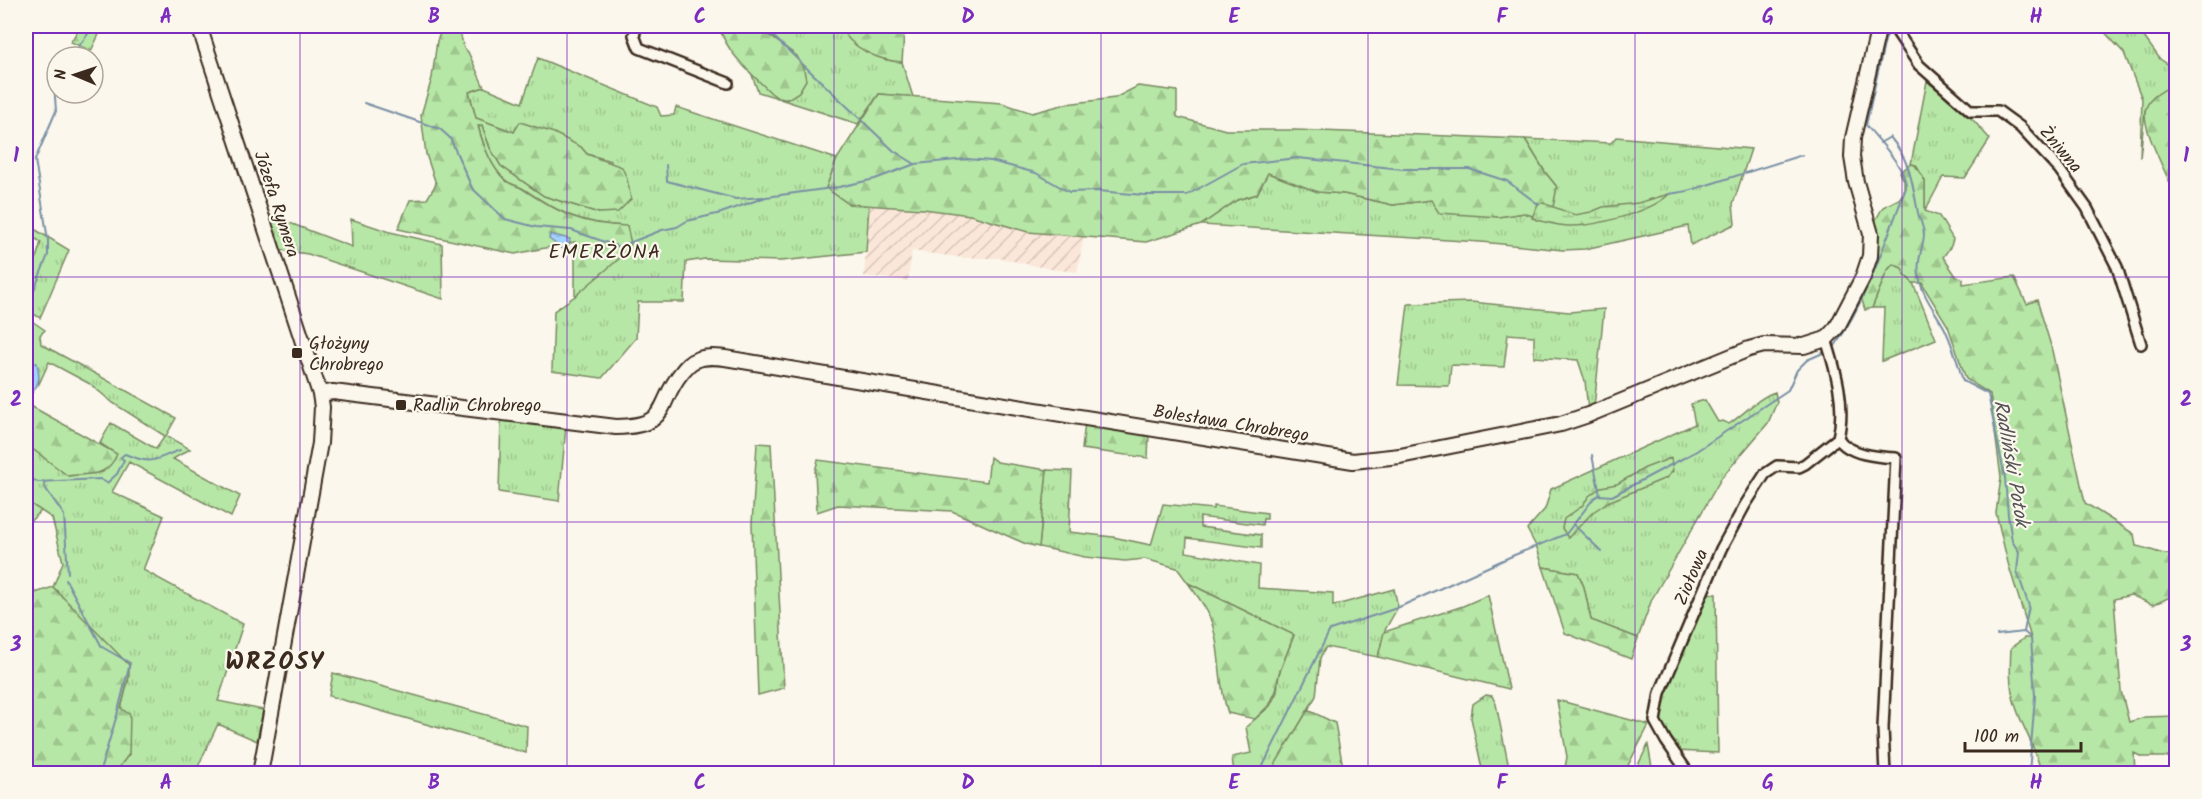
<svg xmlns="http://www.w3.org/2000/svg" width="2202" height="799" viewBox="0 0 2202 799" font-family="Kalam,sans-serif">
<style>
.industrial{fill:url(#industrial-furrows)}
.grass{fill:url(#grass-tufts);stroke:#798862;stroke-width:1.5}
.forest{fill:url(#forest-firs);stroke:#798862;stroke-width:1.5}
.wetland{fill:url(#wetland-marsh);stroke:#798862;stroke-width:1.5}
.water{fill:url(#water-ripples);stroke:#798fa5;stroke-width:1.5}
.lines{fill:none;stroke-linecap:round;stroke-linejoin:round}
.stream{stroke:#798fa5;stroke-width:2}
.street-casing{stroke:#3b2a1e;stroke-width:14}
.secondary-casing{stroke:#3b2a1e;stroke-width:18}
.street{stroke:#fbf7ec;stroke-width:9}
.secondary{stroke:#fbf7ec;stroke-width:14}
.grid{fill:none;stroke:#7b2cbf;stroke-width:1.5;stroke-opacity:0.55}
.poi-dot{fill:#3b2a1e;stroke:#fbf7ec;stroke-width:2}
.labels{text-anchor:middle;stroke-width:4.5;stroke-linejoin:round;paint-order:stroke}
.street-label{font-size:18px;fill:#3b2a1e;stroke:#fbf7ec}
.poi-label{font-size:18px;fill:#3b2a1e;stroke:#fbf7ec;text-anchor:start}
.neighbourhood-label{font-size:20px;letter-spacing:1.5px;fill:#3b2a1e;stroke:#fbf7ec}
.water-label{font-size:20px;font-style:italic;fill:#555456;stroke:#fbf7ec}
.district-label{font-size:24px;font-weight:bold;letter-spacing:1.5px;fill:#3b2a1e;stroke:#fbf7ec}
.neatline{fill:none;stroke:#7b2cbf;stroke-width:2}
.grid-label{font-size:20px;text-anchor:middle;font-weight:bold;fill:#7b2cbf}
</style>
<defs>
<pattern id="industrial-furrows" width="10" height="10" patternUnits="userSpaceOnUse" patternTransform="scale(1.5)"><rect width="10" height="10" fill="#fbe7d9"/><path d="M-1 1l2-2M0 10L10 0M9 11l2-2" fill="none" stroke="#d8c6ba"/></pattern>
<pattern id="grass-tufts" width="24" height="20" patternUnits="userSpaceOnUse" patternTransform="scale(1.5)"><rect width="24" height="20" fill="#b7e7a6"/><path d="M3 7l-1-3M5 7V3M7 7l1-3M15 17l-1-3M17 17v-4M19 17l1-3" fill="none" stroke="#9ec68e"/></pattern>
<pattern id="forest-firs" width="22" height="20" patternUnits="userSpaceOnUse" patternTransform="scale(1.5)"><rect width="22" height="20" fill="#b7e7a6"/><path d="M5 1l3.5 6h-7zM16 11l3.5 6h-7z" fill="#9ec68e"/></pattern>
<pattern id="wetland-marsh" width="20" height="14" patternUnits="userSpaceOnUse" patternTransform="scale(1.5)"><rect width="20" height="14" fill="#b7e7a6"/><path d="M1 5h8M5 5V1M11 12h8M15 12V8" fill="none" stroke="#9ec68e"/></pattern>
<pattern id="water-ripples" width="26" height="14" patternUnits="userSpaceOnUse" patternTransform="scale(1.5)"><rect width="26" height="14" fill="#a3d2ff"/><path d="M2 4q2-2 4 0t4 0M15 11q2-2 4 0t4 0" fill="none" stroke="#8db4da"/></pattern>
</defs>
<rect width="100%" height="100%" fill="#fbf7ec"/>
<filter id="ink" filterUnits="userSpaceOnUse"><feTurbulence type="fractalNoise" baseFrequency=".0167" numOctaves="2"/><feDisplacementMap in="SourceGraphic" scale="12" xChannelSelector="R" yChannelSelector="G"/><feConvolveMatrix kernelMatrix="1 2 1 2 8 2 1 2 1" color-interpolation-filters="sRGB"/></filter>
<g filter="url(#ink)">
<path class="industrial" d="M869,205L923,209L970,215L1028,232L1084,237L1077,272L1050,269L999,258H964L912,251L908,281L864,276Z"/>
<path class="grass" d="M724,26H840C851,48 879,61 902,62L913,97L879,94L858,124L780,99H788L779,44L763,31H745Z
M2099,26H2136L2160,59L2176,70V87L2173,84L2145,110L2140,158L2142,99L2124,53Z
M538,58L657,107L661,116L674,115L676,107L837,159L826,188L849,204L869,205L866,252L781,261L705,259L686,262L684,302H638L636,338L602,378L552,371L554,311L575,296L627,226C582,224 561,214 524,189C518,185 509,185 504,179C489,165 484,145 478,126L482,125L490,148L501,166L544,196L599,213L611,161L587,154L581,147L514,132L476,118L469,92L484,87L522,103Z
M751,72L778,98L758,92Z
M1927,81L1974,121L1990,139L1965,178L1943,177L1925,211V181L1916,165L1911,164Z
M1616,137L1751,149L1733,204L1735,224L1691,245L1688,226L1585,249L1563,250L1481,242L1201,225L1237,200L1257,194L1268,173L1318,192L1344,194L1393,205L1431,200L1498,217L1524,213L1549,222L1557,187L1545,172L1525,139L1611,143Z
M269,215L352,247L351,219L390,232L442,244L443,299L308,254L280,250Z
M26,224L69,250L40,318L26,309V292L41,242L26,233Z
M1893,264L1902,268L1905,275L1913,283L1936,339L1882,361L1884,308H1872L1887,271Z
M1471,302L1569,312L1604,309L1594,407L1588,410L1585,381L1578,360L1534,357V336L1508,334L1504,367L1451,365L1449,386L1398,385L1408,304Z
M26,317L45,330L40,335L41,344L176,418L166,436L190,449L173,459L240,496L231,517L129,462L112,492L164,516L143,570L243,624L218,701L263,710L257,741L218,724L195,773H117V770L129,754L121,709L129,677L83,619L53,587L63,562L52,518L26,501V444L69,476L103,472L116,454L100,443L111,423L156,449L165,436L113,403L90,384L49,362L39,384L37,364L26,363Z
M1775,392L1777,402L1768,423L1722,477L1652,599L1638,638L1591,620L1584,587L1578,573L1543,567L1537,548L1527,529L1545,509L1551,489L1695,424L1691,404L1705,400L1718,422L1723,421L1729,424C1744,414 1759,397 1775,392Z
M501,418L566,427L559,501L499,492Z
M1047,470L1072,471L1069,532L1113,537L1151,545L1163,504L1213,509L1214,506L1267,513V519H1263L1262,525L1200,517V527L1261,535V548L1187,538L1186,552L1259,565L1258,588L1333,593V606L1394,589L1398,607L1385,630L1378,657L1326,647L1320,658L1316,696L1271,773H1234L1232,757L1251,753L1246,727L1270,706L1277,692L1279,674L1294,635L1188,583L1177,568L1145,559L1125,561L1085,557L1039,547Z
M1705,593L1716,594L1718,753L1676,751L1658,722L1664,694Z
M333,673L527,726L526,753L329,696Z
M1486,695L1492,696L1496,704L1510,773H1483L1471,718L1473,704Z"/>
<path class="forest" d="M80,26H103L91,51L71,42Z
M443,26L459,29L464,48L468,52L484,87L469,92L476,118L514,132L520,122L554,133L581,147L587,154L622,167L627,179L631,199L618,212L599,213L544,196L501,166L490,148L482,125L478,126C483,145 490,165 504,179C509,185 518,185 524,190C560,214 583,225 627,226L631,244L620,258L575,296V242L515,254L398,229L410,200L427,199L436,184L426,154L421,115L432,78L437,41Z
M719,26H724L745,31H763L797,56L804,70L806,80L799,92L788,99L778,98L771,93C752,74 726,53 719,26Z
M840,26H899L904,33L902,62C879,61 850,48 840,26Z
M2174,84L2176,87V196C2169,178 2139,125 2146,108C2150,96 2163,91 2174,84Z
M1138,86L1177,91V117L1226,130H1295L1525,139L1545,172L1557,187L1550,222L1524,213L1498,217L1439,213L1431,200L1393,205L1344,194L1318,192L1268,173L1257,194L1237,200L1201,225L1146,242L1028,232L970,215L923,209L849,204L826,188L837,159L879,94L1002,103L1032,113L1066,104L1115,98Z
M1911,164L1915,165L1925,181V211L1939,216L1953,239L1951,246L1943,257L1956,276L1963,279V284L2014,277L2027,304L2037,300L2051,346L2085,503L2134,534L2136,546C2149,548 2164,557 2176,554V599L2170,597L2153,605L2131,595L2114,599L2121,691L2129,722L2145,717L2176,716V757H2142L2134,753L2135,773H2041C2037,748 2022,728 2015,704C2009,685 2010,668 2011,648L2024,638H2031L2008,563L1996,513L2001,478L1990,394L1966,379L1948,326L1922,284L1924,283H1913L1905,275L1902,268L1893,264L1887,271L1872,308L1865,310L1860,294L1873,225L1883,207L1899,199L1904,192V181L1900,172Z
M29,405L117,454C107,478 91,473 68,476L26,444V408Z
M1085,422L1149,433L1148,458L1082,449Z
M757,443L771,444L784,688L758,695L752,524Z
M990,457L997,462L1047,470L1039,547L1026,544L952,511L838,505L817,512L815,471L818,460L987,482Z
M1671,458L1673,471L1666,478L1608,502L1593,512L1568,538L1562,528L1564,519L1582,506L1589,496L1601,487L1617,484L1645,468Z
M26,501L41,511L26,525Z
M1543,567L1578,573L1584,587L1591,620L1638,638L1631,659L1565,633Z
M26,571L35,593L53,587L129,665V676L121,708L130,715L129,754L117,770V773H26Z
M1188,583L1294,635L1279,673L1276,691L1269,705L1255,719L1228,713C1217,683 1222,649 1210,618C1206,606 1195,593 1188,583Z
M1488,595L1509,689L1378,657L1384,632L1463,606Z
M1557,700L1649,725L1624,773H1564L1567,757Z
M1308,710L1335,723L1344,773H1270Z
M1648,745L1653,773H1634Z"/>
<path class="wetland" d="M1669,194C1652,212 1593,227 1568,226C1556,225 1543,222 1532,218L1538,204L1543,203L1575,215L1591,212L1603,207L1638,203Z"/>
<path class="water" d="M550,234L570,239L567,252L549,239Z
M26,363H37C40,376 40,383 32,393L26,392Z"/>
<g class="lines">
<path class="stream" d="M750,26L774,37L894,151L915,164
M71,57L90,31
M364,103L440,129L450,138L472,188L505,219L536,227L571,230L619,247L662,230L677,227L687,221L721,213L766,197L839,187L875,179L915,164L967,159L991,161L1036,173L1069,192L1098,191L1144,195H1187L1243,164L1298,158L1402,169H1469L1507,181L1538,204
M1880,143L1890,137C1911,162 1912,182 1918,213C1920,220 1924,228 1924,235C1923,248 1916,262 1919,276C1922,296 1936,312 1945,329C1953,346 1958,363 1963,381L1988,394L2005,478L2008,515L2012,541L2019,552L2017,571L2029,606L2024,632L2031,638L2035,696L2029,774
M666,165L667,181L736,199L763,197
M1669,194L1688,191L1802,155
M26,310L48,255V240L35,160L56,111L54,83L57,75
M1835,346C1868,297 1885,242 1906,188C1908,170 1878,140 1866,125L1885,40L1891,27
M1592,455L1600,495
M26,477L38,482L100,479L107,483L117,474L124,460L121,458L122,456L125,454C154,466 154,459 180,450
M43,481L46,489L64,515L68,573
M1573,524L1602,552
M66,580L102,647L130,663L117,715L99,774
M1997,635L2024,632
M1259,774L1330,630L1397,608L1512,556L1566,534L1594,498L1599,495L1612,496L1695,452L1788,390L1797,370L1807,360L1823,353"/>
<g class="street-casing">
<path id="street" d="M637,26L634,35L639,48L728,83
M1893,26L1919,65L1971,111H1998L2020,127L2059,169L2087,208L2117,267L2141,344
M1826,339C1836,371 1846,405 1838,438C1848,455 1879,457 1896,458L1883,728L1885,774
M1689,774L1666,741L1655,721L1660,693L1721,549L1745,505L1765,474L1777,466L1799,467L1805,464L1838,438"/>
</g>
<g class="secondary-casing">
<path id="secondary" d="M199,26L320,394L322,407L320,443L260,774
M320,394L333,392L616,427C672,426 656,403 682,372C686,367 690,362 696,360C705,356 715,357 725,358L999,404L1353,461L1400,456L1561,424L1588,415L1749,349L1764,345L1804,346L1826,339L1837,327L1863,277L1870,256L1871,234L1856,182L1852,157L1853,138L1879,26"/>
</g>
<use href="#street" class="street"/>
<use href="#secondary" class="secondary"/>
</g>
</g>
<path class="grid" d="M300,26V774M567,26V774M834,26V774M1101,26V774M1368,26V774M1635,26V774M1902,26V774M26,277H2176M26,522H2176"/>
<g class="poi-dot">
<rect x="291" y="347" width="12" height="12" rx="3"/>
<rect x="395" y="399" width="12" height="12" rx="3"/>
</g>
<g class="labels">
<g class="street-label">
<text transform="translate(2061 149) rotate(50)" y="6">Żniwna</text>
<text transform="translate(277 204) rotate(72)" y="6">Józefa Rymera</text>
<text transform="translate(1231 423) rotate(9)" y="6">Bolesława Chrobrego</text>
<text transform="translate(1691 577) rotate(-67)" y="6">Ziołowa</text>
</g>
<g class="poi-label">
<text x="309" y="349">Głożyny<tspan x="309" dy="21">Chrobrego</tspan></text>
<text x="413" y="411">Radlin Chrobrego</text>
</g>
<g class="neighbourhood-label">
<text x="605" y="258">EMERŻONA</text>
</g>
<g class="water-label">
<text transform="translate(2012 463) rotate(80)" y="7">Radliński Potok</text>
</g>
<g class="district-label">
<text x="275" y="669">WRZOSY</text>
</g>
</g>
<rect width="2202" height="799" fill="none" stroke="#fbf7ec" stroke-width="66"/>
<g transform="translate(75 75) rotate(272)"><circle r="28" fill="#fbf7ec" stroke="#aea59a" stroke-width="1.5"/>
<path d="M0-4.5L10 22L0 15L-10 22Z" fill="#3b2a1e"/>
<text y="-9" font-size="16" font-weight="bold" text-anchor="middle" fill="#3b2a1e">N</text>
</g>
<path d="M1965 742v9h116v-9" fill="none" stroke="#3b2a1e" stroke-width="3"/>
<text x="1974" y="742" font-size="18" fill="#3b2a1e" stroke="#fbf7ec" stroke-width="4.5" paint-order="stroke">100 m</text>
<rect x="33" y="33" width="2136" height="733" class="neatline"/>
<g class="grid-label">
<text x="166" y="23">A</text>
<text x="434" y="23">B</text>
<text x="700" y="23">C</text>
<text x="968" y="23">D</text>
<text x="1234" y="23">E</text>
<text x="1502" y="23">F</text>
<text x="1768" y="23">G</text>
<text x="2036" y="23">H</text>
<text x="16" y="162">1</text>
<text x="2186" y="162">1</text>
<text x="16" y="406">2</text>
<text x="2186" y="406">2</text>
<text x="16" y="651">3</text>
<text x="2186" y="651">3</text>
<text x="166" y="789">A</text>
<text x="434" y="789">B</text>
<text x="700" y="789">C</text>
<text x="968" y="789">D</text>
<text x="1234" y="789">E</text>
<text x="1502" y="789">F</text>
<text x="1768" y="789">G</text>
<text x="2036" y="789">H</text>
</g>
</svg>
